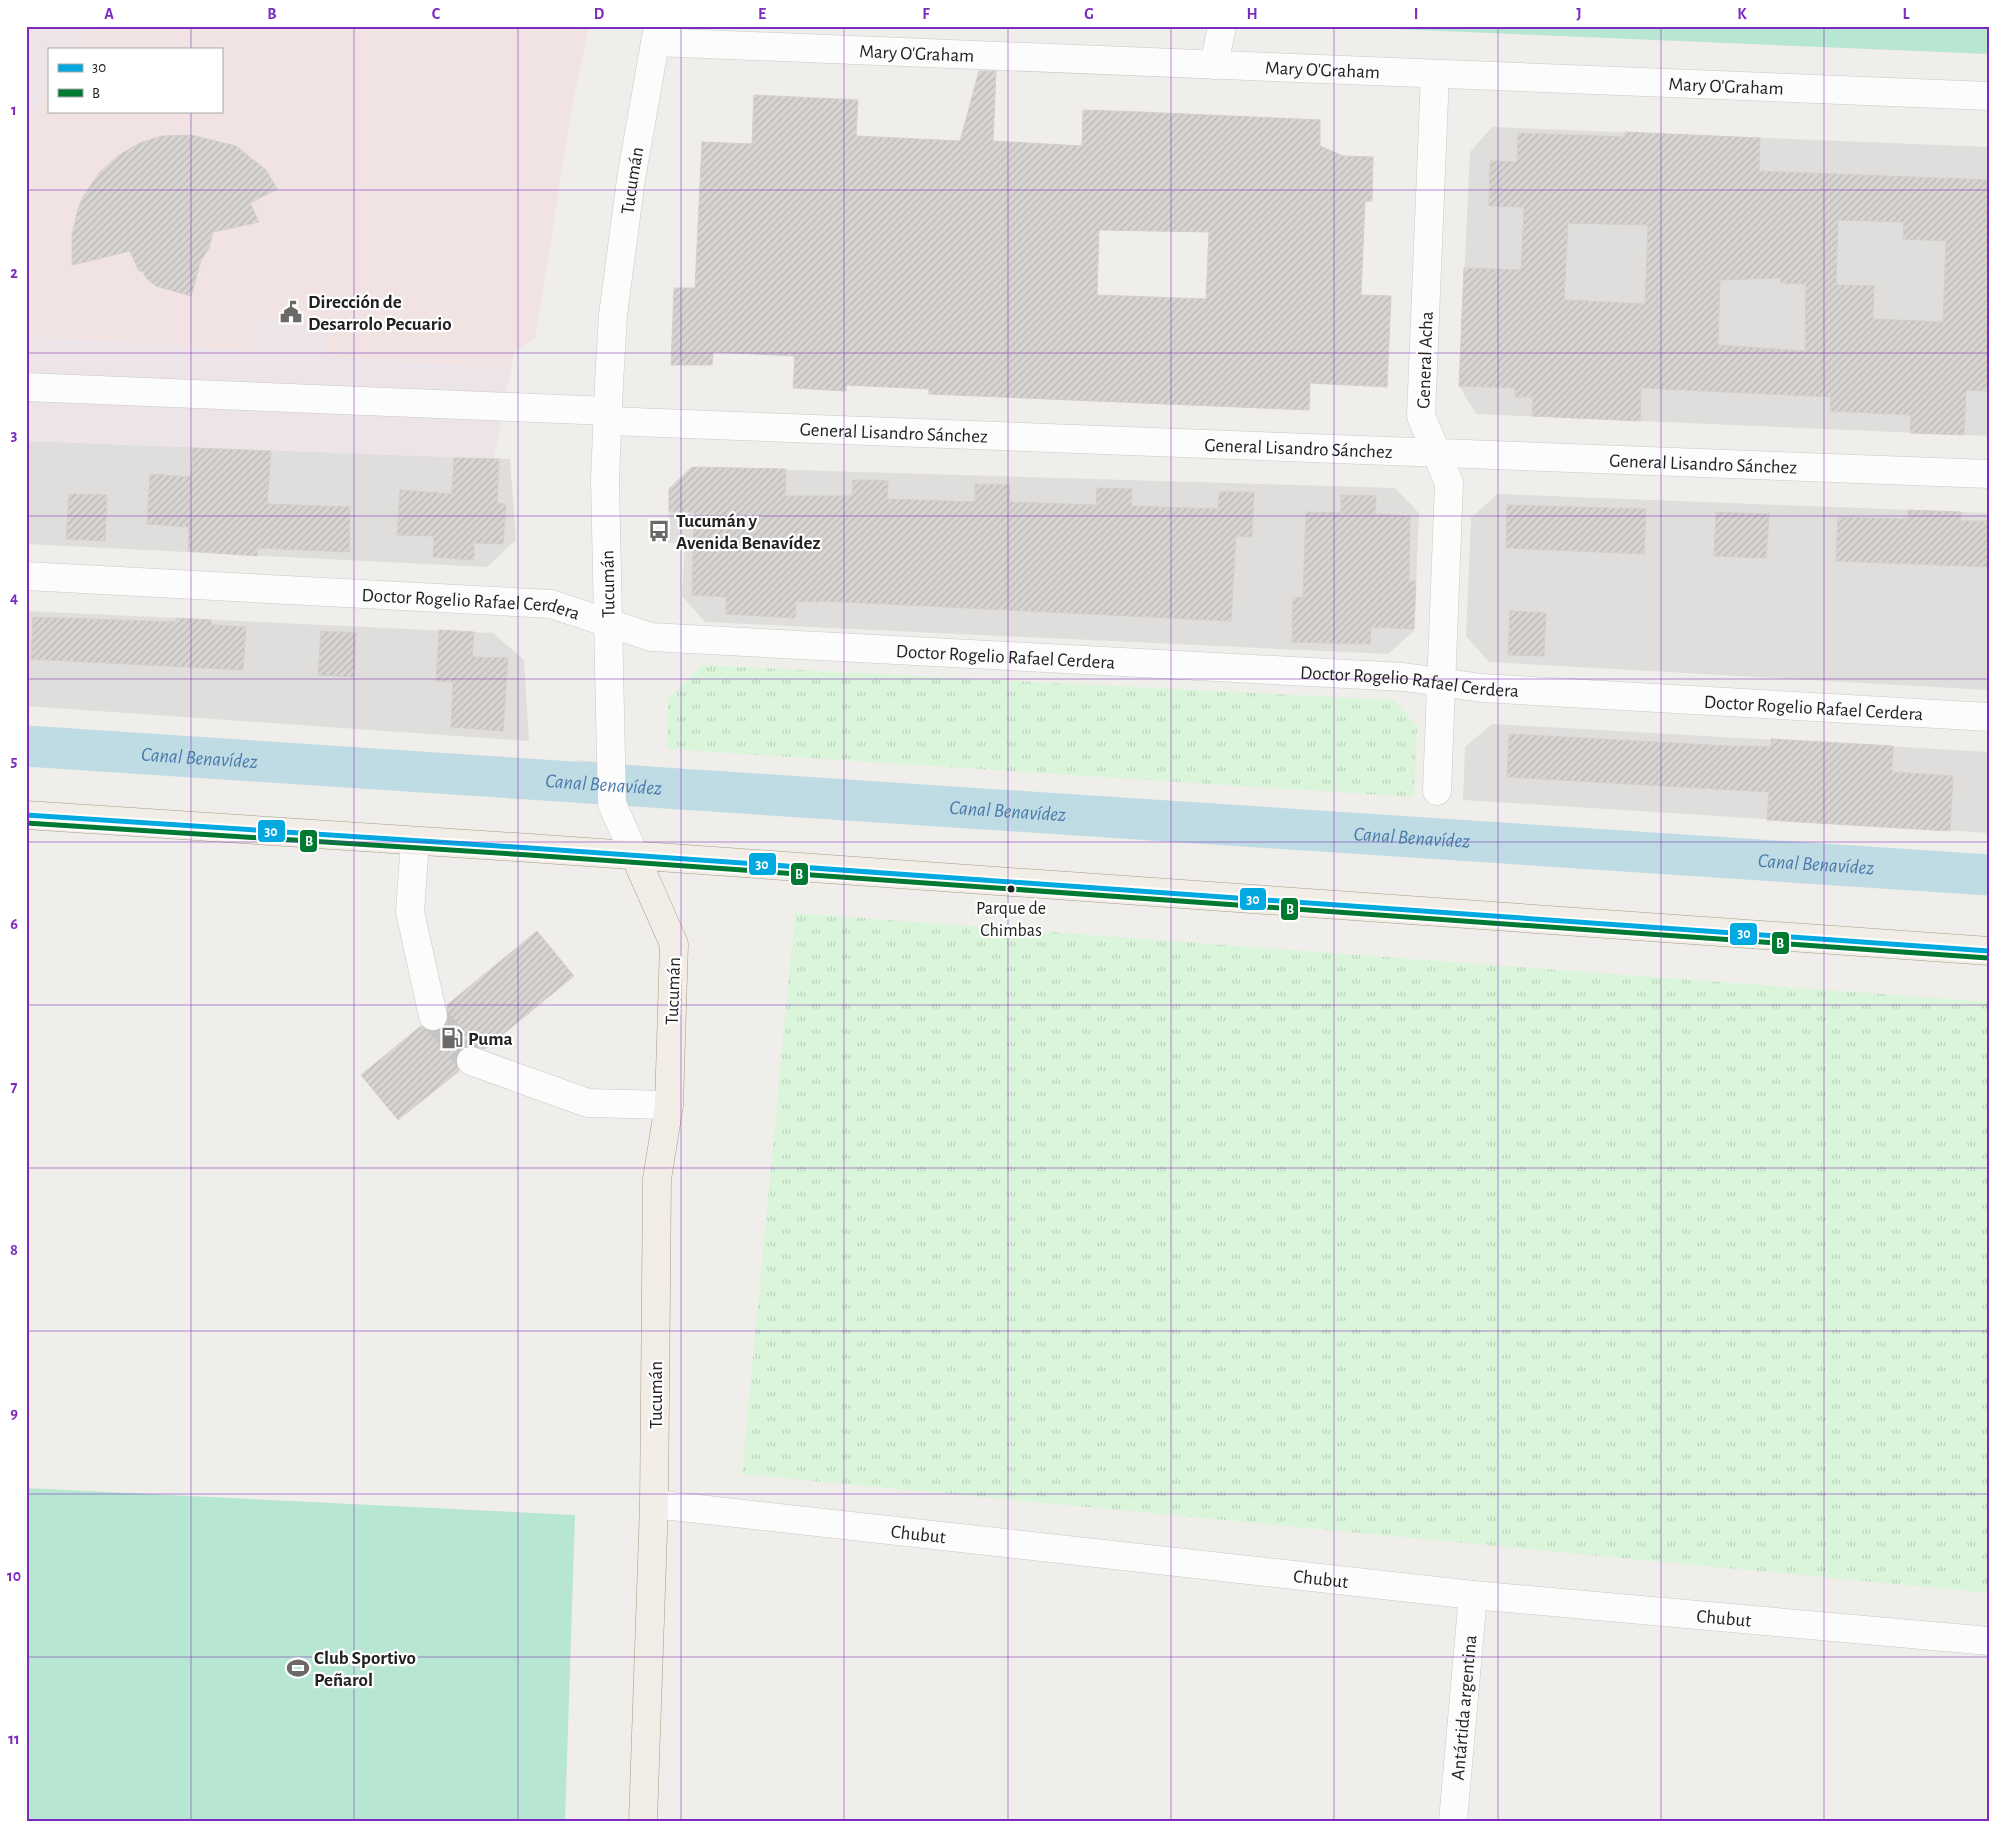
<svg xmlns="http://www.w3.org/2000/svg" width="2015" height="1847" viewBox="0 0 2015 1847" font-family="'Alegreya Sans',sans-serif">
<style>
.residential{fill:#dfdedc}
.commercial{fill:#f1e3e1}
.industrial{fill:#ede4e9}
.park{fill:url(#park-tufts)}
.pitch{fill:#b7e6d2}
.pier{fill:#dedddd}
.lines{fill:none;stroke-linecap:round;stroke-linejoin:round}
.canal{stroke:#bfdbe3;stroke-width:41}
.building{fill:url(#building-hatch);stroke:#d3d0cc;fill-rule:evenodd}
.minor-tunnel{stroke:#c7c5c3;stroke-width:28;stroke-dasharray:28 14;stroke-linecap:butt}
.minor-casing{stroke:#c9c8c7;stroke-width:29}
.major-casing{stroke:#a79c86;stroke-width:29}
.minor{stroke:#fdfcfc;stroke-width:28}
.major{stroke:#f3ede7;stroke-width:28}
.bus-1-casing{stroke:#fff;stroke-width:9}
.bus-2-casing{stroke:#fff;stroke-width:9}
.bus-1{stroke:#02a9e1;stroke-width:5}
.bus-2{stroke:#007a32;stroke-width:5}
.grid{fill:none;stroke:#7b2cbf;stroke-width:1;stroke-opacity:0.55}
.bus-dot{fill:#222;stroke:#fff;stroke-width:2}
.labels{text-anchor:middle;stroke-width:4.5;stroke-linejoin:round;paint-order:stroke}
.bus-label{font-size:18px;fill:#222;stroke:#fff}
.street-label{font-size:19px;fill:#222;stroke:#fff}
.poi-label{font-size:19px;font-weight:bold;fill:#222;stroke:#fff;text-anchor:start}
.water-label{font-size:20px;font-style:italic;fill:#4a7aab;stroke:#fff}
.line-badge{stroke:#fff;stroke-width:2}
.badge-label{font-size:14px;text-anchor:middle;font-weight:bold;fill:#fff}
.neatline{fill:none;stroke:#7b2cbf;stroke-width:2}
.grid-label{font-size:16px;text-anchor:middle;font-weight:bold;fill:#7b2cbf}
</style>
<defs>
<pattern id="park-tufts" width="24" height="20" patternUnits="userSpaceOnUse" patternTransform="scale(1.25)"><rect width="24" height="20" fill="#daf5da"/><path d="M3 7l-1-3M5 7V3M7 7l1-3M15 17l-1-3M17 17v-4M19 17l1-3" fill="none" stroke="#bbd2bb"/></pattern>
<pattern id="building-hatch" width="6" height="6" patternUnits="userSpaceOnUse" patternTransform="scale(1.25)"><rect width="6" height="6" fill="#d7d4d2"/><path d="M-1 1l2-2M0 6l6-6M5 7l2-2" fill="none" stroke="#b8b6b4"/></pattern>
</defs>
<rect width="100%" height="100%" fill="#f0eeeb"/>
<path class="residential" d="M1492,127L1989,147V436L1476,414L1459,386L1470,152Z
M26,441L510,459L516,540L487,567L26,544Z
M692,467L1395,488L1419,513L1414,631L1388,654L705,622L682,596L685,544L668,543L669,489Z
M1497,494L1989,513V690L1489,662L1466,636L1471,518Z
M26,611L493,633L524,660L529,741L26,706Z
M1492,724L1989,752V833L1463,800L1465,747Z"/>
<path class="commercial" d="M84,26H589L573,102L535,339L514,352L511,369L325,356L327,324L254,351L26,336V122L49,88V111H221V49H77Z"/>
<path class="industrial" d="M26,26H84L77,49H49V88L26,122Z
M256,320L327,324L325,356L511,369L494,459L26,441V336L254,351Z"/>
<path class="park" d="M702,665L1394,700L1417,726L1414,797L667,749L668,699Z
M795,913L1989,1002V1593L742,1474Z"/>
<path class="pitch" d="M1321,26H1989V54Z
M26,1488L575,1515L565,1821H26Z"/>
<path class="pier" d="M577,760L654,767L650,807L574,799Z"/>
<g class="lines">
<path class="canal" id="s1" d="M26,746L1989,875"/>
</g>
<path class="building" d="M979,71H996L993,141L1082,146L1083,110L1141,112L1320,120V146L1343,156L1373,157L1372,201H1365L1361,295L1391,296L1387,387L1310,383L1309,410L929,394V389L846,385V391L793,388L795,356L713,352L712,365H671L674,288H695L702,142L752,144L754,95L858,100L856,136L960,141ZM1099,230L1209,232L1206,299L1097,295Z
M1625,132L1760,138L1759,171L1989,180V391L1966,390L1964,435L1910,433L1911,415L1830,411L1831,397L1641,388L1640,421L1532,416L1533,397H1515V388L1459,386L1464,268L1521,270L1524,207L1489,206L1490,161L1517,162L1518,133L1625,137ZM1838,220L1904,222L1903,239L1946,241L1943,322L1873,319L1874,286L1836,285ZM1568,223L1648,225L1645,304L1564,300ZM1781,278V283L1806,284L1805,351L1718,345L1720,280Z
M191,135L236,146L266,170L277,189L250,203L259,222L213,232L209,248L201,260L191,296L156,286L146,278L143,271H139L130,251L72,265V235L78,209L83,197L100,172L119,155L140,143L162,136Z
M193,448L271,451L267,504L350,507L349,552L258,548L257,556L188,551L189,527L147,524L150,474L191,477Z
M454,458L499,459L497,503L506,504L503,544L474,543V560L433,557L434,536L397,535L400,490L452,494Z
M692,467L786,469L785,496H852L853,480H871L888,481L887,499L975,502V484L1010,485L1009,502L1096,505L1097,488L1132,489L1131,506L1218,509L1219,492H1254L1252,537L1236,536L1231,621L824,601L796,602L795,618L726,614V597L692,595L694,512L669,511V489Z
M69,494L107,495L105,541L66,539Z
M1341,495L1376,496L1375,514L1410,516L1409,581H1416L1414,629L1371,627L1370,644L1292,642L1293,597L1303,598L1306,512L1341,513Z
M1507,505L1646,509L1644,554L1506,548Z
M1908,510L1961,512L1960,521H1989V567L1836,561L1838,517L1908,519Z
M1716,512L1769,514L1766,558L1714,556Z
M1510,611L1546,613L1544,656L1508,655Z
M33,617L176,622V618L211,620V625L246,627L243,670L31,659Z
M439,630L474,632L472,657L508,658L503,731L451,727L453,682L436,681Z
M321,631L356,633L354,677L318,675Z
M1509,734L1728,746L1771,747V739L1893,746L1892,772L1953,776L1950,831L1767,820L1769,792L1507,777Z
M537,931L574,976L485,1049L469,1046L461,1049L456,1056V1063L459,1071L398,1120L361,1075L421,1026L429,1031H436L443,1028L448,1020L447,1005Z"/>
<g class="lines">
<path class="minor-tunnel" d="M433,1016L471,1061"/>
<g class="minor-casing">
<g id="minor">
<path id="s2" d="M655,42L1989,96"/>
<path d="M1214,65L1222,26"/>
<path d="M1435,74L1421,416L1449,483L1437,791"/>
<path d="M26,387L608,411"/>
<path id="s3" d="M608,421L1989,474"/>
<path id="s4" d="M26,576L551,604L651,637L1404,677L1482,688L1989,717"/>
<path d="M415,841L410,912L433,1016"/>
<path id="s5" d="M635,856L612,804L605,480L609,383L613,315L631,179L658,26"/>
<path d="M471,1061L588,1103L669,1105"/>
<path id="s6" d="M654,1504L1473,1595L1989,1641"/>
<path id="s7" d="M1453,1821L1473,1595"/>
</g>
</g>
<g class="major-casing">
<path id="major" d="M26,815L530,848L1989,951
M635,856L674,944L669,1105L657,1179L654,1504L643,1821"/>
</g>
<use href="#minor" class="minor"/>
<use href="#major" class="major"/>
<g class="bus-1-casing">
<path id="bus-1" d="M26,815L530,848L1989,951"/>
</g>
<g class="bus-2-casing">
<path id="bus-2" d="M26,823L529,855L1988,958"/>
</g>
<use href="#bus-1" class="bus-1"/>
<use href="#bus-2" class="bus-2"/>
</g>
<path class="grid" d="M191,26V49M354,26V1821M518,26V1821M681,26V1821M844,26V1821M1008,26V1821M1171,26V1821M1334,26V1821M1498,26V1821M1661,26V1821M1824,26V1821M191,111V1821M26,190H1989M26,353H1989M26,516H1989M26,679H1989M26,842H1989M26,1005H1989M26,1168H1989M26,1331H1989M26,1494H1989M26,1657H1989"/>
<defs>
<g id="civic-bare" transform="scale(1.725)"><path d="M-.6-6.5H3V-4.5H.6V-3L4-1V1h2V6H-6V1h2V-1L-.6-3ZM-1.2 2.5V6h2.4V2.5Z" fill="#6a6968" stroke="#fff" stroke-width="2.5" paint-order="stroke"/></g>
<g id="bus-bare" transform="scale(1.725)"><path d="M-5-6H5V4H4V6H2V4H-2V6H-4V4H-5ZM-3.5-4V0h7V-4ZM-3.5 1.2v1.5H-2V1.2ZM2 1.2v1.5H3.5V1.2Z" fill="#6a6968" stroke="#fff" stroke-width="2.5" paint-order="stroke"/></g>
<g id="fuel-bare" transform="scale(1.725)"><path d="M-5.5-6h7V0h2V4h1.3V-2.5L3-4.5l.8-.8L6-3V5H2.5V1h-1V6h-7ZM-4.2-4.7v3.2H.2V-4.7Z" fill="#6a6968" stroke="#fff" stroke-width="2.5" paint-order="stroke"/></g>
<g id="stadium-bare" transform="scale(1.725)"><path d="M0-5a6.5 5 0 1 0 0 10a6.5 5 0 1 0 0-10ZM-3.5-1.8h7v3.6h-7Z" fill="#6a6968" stroke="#fff" stroke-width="2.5" paint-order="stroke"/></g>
</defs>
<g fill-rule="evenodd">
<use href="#civic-bare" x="291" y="312"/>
<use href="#bus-bare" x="659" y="531"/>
<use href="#fuel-bare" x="452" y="1038"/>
<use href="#stadium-bare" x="298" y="1668"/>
</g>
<circle class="bus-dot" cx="1011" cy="889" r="4.5"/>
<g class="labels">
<g class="bus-label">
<text x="1011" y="914">Parque de<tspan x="1011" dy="22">Chimbas</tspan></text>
</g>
<g class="street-label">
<text dy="7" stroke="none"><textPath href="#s2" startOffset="262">Mary O'Graham</textPath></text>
<text dy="7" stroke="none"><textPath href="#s2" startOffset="668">Mary O'Graham</textPath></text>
<text dy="7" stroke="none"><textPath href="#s2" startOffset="1072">Mary O'Graham</textPath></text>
<text dy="7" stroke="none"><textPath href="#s5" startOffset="682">Tucumán</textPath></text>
<text transform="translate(1424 360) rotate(-88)" y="7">General Acha</text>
<text dy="7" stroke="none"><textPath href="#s3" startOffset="286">General Lisandro Sánchez</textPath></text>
<text dy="7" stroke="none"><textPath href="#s3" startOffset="691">General Lisandro Sánchez</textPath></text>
<text dy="7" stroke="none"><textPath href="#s3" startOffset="1096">General Lisandro Sánchez</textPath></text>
<text transform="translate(607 584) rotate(-91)" y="7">Tucumán</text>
<text dy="7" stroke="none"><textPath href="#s4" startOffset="446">Doctor Rogelio Rafael Cerdera</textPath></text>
<text dy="7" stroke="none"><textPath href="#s4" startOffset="986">Doctor Rogelio Rafael Cerdera</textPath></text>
<text dy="7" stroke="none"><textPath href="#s4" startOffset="1391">Doctor Rogelio Rafael Cerdera</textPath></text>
<text dy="7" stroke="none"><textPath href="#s4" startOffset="1796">Doctor Rogelio Rafael Cerdera</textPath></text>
<text transform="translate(672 991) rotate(-88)" y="7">Tucumán</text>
<text transform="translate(655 1395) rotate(-90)" y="7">Tucumán</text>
<text dy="7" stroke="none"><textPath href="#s6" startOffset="266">Chubut</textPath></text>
<text dy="7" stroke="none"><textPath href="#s6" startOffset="671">Chubut</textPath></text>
<text dy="7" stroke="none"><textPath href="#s6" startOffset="1076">Chubut</textPath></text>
<text dy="7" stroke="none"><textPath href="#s7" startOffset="114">Antártida argentina</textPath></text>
</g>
<g class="poi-label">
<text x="308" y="308">Dirección de<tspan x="308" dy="22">Desarrolo Pecuario</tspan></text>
<text x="676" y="527">Tucumán y<tspan x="676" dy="22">Avenida Benavídez</tspan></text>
<text x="468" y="1045">Puma</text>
<text x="314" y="1664">Club Sportivo<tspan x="314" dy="22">Peñarol</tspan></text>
</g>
<g class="water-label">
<text dy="7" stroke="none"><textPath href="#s1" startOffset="174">Canal Benavídez</textPath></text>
<text dy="7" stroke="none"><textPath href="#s1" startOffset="579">Canal Benavídez</textPath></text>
<text dy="7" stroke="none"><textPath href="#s1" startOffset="984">Canal Benavídez</textPath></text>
<text dy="7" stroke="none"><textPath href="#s1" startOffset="1389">Canal Benavídez</textPath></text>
<text dy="7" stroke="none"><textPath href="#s1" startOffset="1794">Canal Benavídez</textPath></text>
</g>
</g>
<g class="line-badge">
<rect x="257" y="819" width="29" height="24" rx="5" fill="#02a9e1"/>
<rect x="299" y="829" width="19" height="24" rx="5" fill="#007a32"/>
<rect x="748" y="852" width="29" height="24" rx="5" fill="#02a9e1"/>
<rect x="790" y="862" width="19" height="24" rx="5" fill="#007a32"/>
<rect x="1239" y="887" width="28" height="24" rx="5" fill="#02a9e1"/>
<rect x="1280" y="897" width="19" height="24" rx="5" fill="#007a32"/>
<rect x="1729" y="922" width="29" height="24" rx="5" fill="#02a9e1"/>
<rect x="1771" y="931" width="19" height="24" rx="5" fill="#007a32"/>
</g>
<g class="badge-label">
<text x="271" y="836">30</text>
<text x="309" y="846">B</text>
<text x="762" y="869">30</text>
<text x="799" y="879">B</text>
<text x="1253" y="904">30</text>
<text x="1290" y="914">B</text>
<text x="1744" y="938">30</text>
<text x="1780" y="948">B</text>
</g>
<rect width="2015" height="1847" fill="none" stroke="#ffffff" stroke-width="55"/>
<rect x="48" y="48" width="175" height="65" fill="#ffffff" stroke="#a7a7a7"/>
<rect x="58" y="64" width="25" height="8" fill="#02a9e1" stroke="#a7a7a7"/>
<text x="92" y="72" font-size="15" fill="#222222">30</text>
<rect x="58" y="89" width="25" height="8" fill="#007a32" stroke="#a7a7a7"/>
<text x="92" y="98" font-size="15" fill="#222222">B</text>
<rect x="28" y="28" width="1960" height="1792" class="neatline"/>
<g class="grid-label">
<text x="109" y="19">A</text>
<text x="272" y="19">B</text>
<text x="436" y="19">C</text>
<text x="599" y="19">D</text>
<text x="762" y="19">E</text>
<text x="926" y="19">F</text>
<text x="1089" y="19">G</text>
<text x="1252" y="19">H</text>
<text x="1416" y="19">I</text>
<text x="1579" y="19">J</text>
<text x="1742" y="19">K</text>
<text x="1906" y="19">L</text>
<text x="14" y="115">1</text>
<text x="14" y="278">2</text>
<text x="14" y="440">3</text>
<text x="14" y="603">4</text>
<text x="14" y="766">5</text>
<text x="14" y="929">6</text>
<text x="14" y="1092">7</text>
<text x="14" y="1255">8</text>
<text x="14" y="1418">9</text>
<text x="14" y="1581">10</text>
<text x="14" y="1744">11</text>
</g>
</svg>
